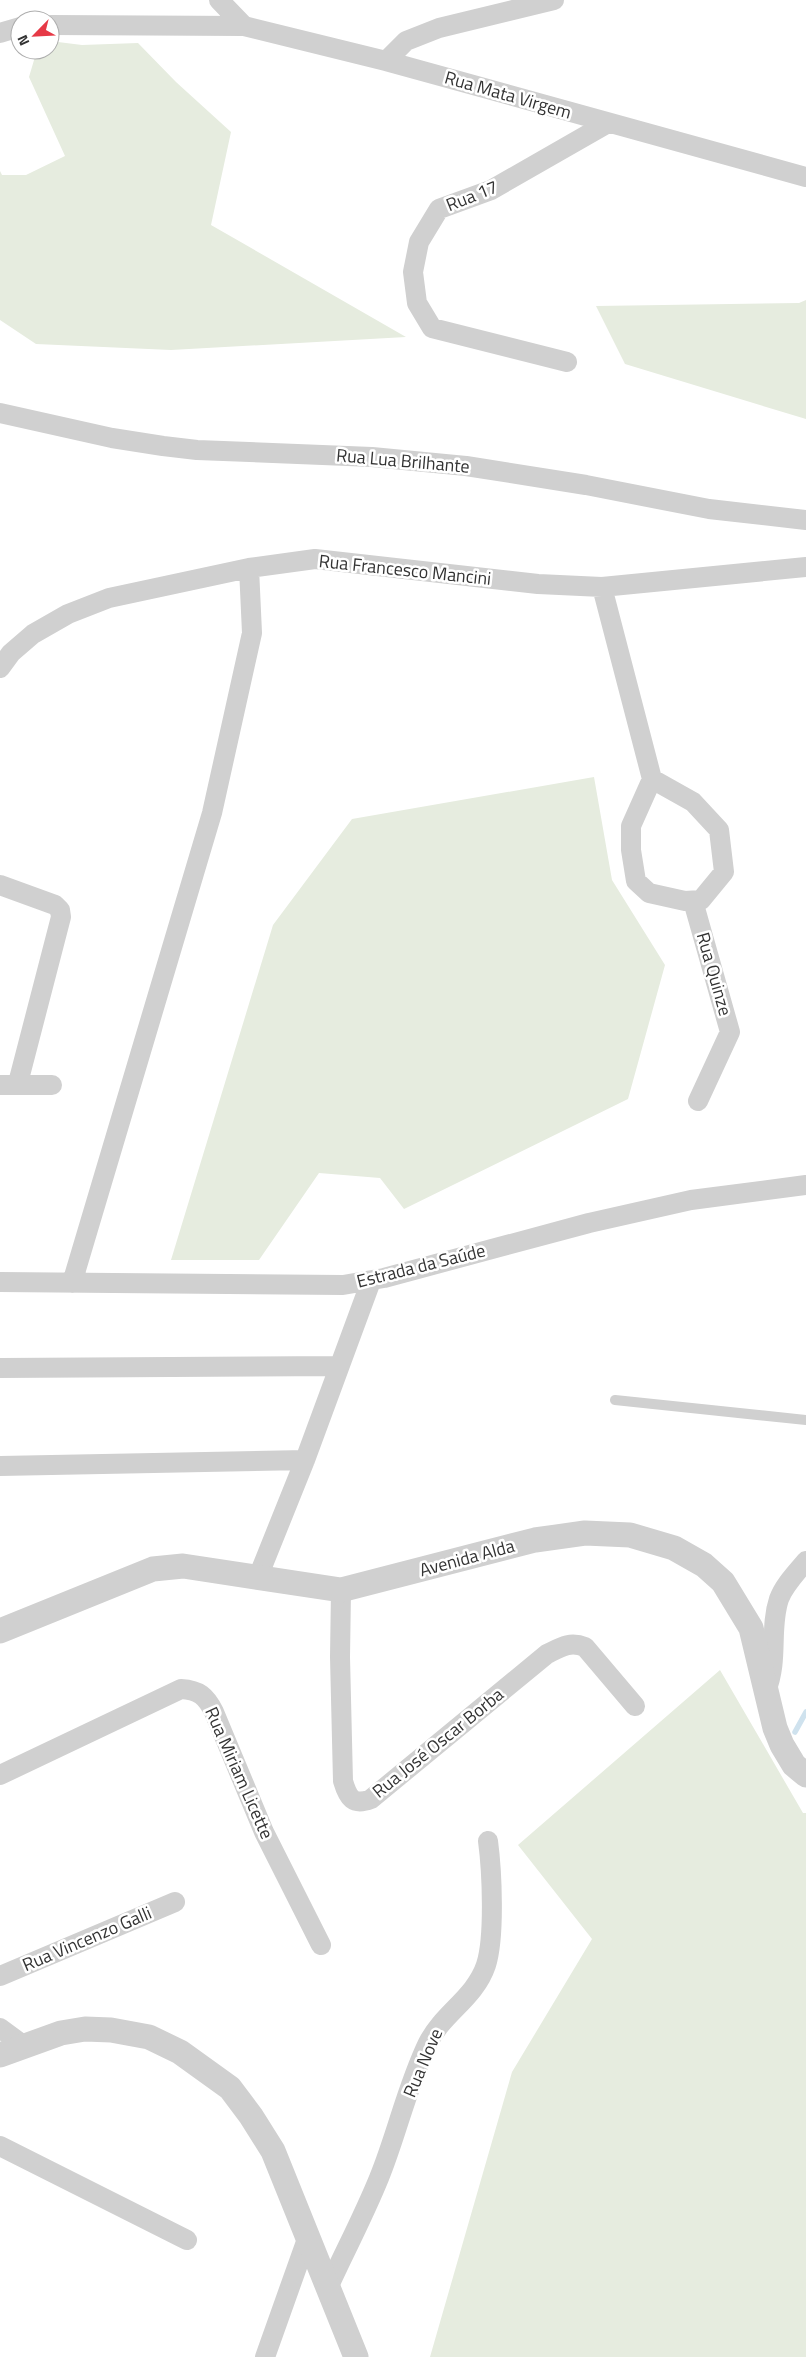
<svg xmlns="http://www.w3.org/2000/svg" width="806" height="2357" viewBox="0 0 806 2357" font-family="'Titillium Web',sans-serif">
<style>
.green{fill:#e6ecdf}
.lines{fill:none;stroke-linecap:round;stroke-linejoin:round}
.stream{stroke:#cfe2ee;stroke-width:5.5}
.service{stroke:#d0d0d0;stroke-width:10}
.minor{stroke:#d0d0d0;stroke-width:20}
.tertiary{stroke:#d0d0d0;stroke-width:25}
.labels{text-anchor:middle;stroke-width:5;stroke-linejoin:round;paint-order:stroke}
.street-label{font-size:18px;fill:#333;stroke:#fff}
</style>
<rect width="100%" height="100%" fill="#fff"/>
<path class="green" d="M50,41L82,45L138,43L176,82L231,132L211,225L406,337L171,350L36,344L0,320V171L2,175H26L65,156L29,77L37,50H50Z
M806,300V419L625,364L596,306L799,303Z
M594,777L612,880L665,965L628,1099L404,1209L380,1178L319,1173L259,1260H171L273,925L352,819Z
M720,1670L803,1813H806V2357H430L512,2072L592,1939L518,1845Z"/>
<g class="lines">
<path class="stream" d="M795,1732L806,1712"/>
<path class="service" d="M615,1400L806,1420"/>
<path class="minor" d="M219,0L244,26L386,61L806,177
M50,25L244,26
M0,33L20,27
M386,61L406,41L439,28L554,0
M567,362L432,328L417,303L413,272L419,242L439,209L491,190L608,123
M0,413L112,438L163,446L197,450L372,457L466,466L586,485L709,509L806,520
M602,587L652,779L631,826V850L636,881L649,893L685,901L701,900L724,872L719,830L693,802L652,779
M0,668L11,653L33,634L68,614L109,598L249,568L315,559L538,584L602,587L806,567
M0,885L55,905L60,910L61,917L18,1083
M693,901L730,1032L698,1101
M0,1085H52
M0,1282L343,1285L384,1278L589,1223L691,1200L806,1185
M72,1283L212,813L252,633L249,568
M0,1368L339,1366
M0,1466L305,1460
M258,1577L305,1460L371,1281
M341,1590L340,1657L343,1781C348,1798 353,1806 371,1799L547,1654C561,1647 570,1641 585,1647L635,1706
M766,1691C779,1659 769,1629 779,1599C784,1585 797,1572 806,1561
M0,1775L181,1689C199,1690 206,1696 214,1712L264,1832L321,1945
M0,1976L175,1902
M0,2028L23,2045
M0,2146L187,2240
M328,2288C345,2251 364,2215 379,2178C397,2134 407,2086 428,2043C443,2013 475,1998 486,1965C495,1937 492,1871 488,1841
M265,2357L307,2239"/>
<path class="tertiary" d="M0,1631L153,1569L183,1566L341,1590L535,1540L585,1533L630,1535L674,1548L704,1565L723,1582L751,1628L775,1728L782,1745L794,1765L806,1775
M0,2055L61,2033L85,2029L111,2030L149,2037L180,2052L230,2088L251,2116L273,2151L356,2357"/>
</g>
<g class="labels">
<g class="street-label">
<text transform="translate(508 95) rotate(16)" y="6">Rua Mata Virgem</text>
<text transform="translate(472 196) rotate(-22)" y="6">Rua 17</text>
<text transform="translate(403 461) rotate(5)" y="6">Rua Lua Brilhante</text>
<text transform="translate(405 570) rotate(6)" y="6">Rua Francesco Mancini</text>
<text transform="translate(714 974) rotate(74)" y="6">Rua Quinze</text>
<text transform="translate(421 1266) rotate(-14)" y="6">Estrada da Saúde</text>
<text transform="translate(467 1558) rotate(-15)" y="6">Avenida Alda</text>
<text transform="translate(438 1743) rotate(-39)" y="6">Rua José Oscar Borba</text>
<text transform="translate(239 1773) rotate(66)" y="6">Rua Miriam Licette</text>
<text transform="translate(87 1939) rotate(-23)" y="6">Rua Vincenzo Galli</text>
<text transform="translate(423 2063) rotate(-67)" y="6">Rua Nove</text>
</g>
</g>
<g transform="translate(35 35) rotate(246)"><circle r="24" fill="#ffffff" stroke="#adadad"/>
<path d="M0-4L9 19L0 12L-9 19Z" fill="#e63946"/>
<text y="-8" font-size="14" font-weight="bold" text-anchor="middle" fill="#333333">N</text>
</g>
</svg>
